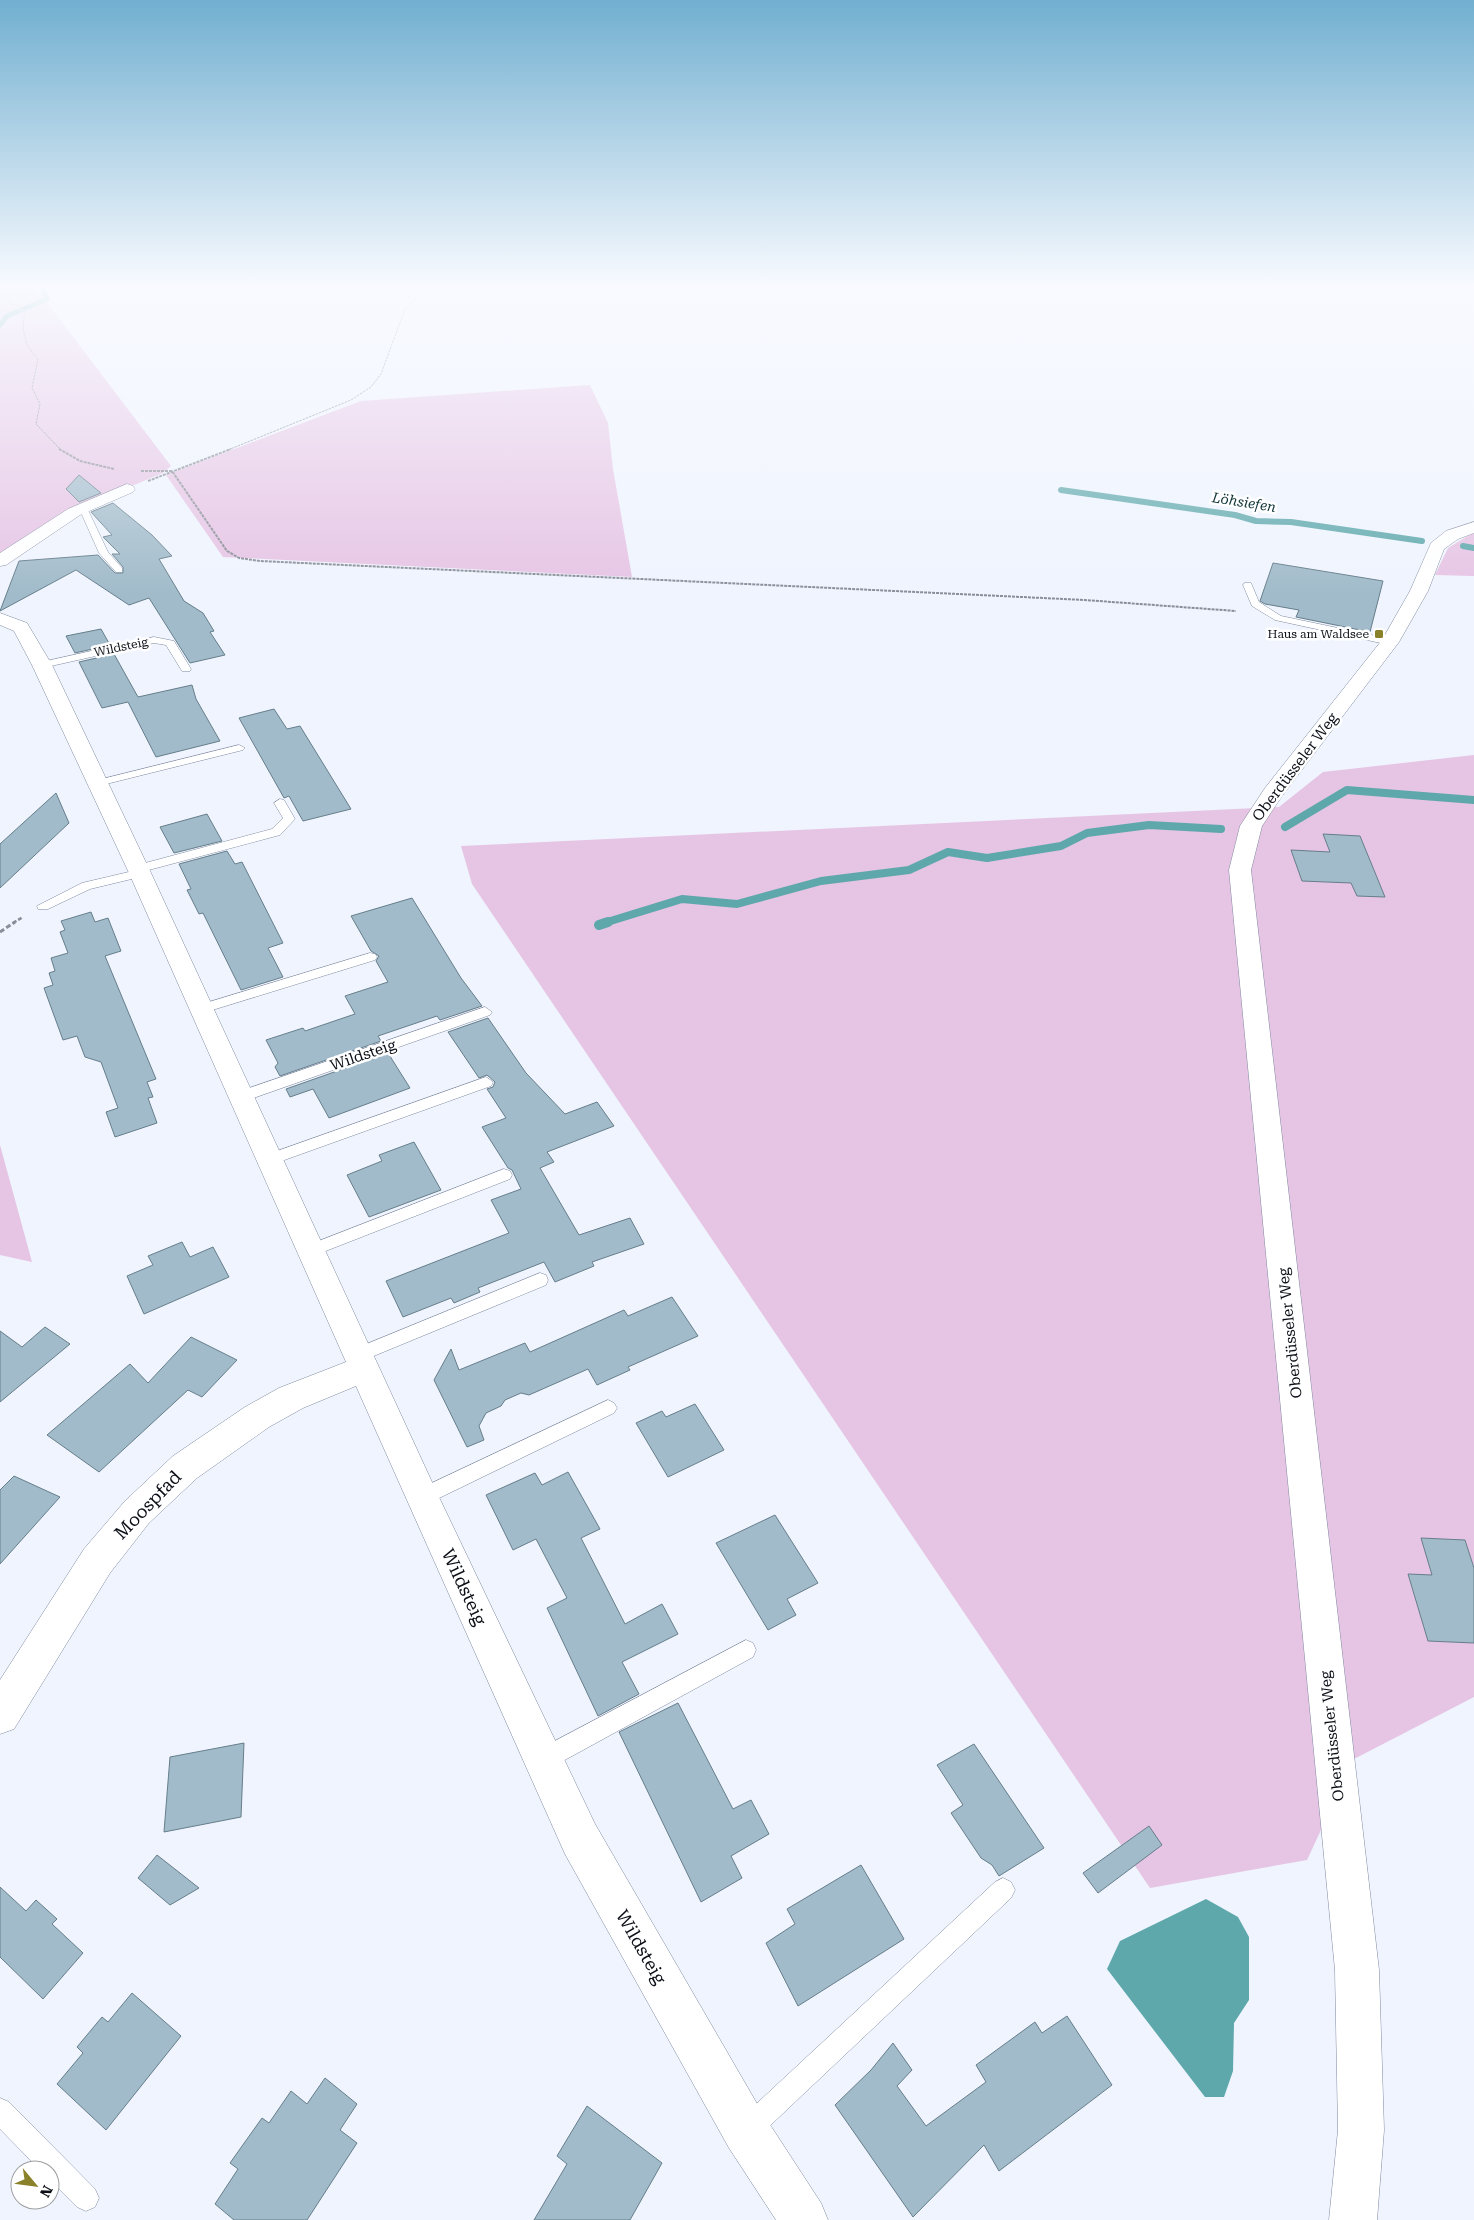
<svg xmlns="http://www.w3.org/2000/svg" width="1474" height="2220" viewBox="0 0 1474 2220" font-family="'Roboto Serif',serif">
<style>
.green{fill:#e6c4e4}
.water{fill:#5ea8ac}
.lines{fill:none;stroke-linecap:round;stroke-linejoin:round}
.stream-far3{stroke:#5ea8ac;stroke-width:5}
.stream-far2{stroke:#5ea8ac;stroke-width:6}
.stream-far1{stroke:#5ea8ac;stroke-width:8}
.stream{stroke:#5ea8ac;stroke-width:10}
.building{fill:#a1bbca;stroke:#667e8b}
.lane-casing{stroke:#7f8aa0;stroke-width:1}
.street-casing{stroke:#7f8aa0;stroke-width:1}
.secondary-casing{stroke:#7f8aa0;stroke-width:1}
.path-far3{stroke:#898d96;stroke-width:1;stroke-dasharray:2.5 1;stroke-linecap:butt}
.path-far2{stroke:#898d96;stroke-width:2;stroke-dasharray:3 1;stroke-linecap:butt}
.path-far1{stroke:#898d96;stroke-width:2.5;stroke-dasharray:4 2;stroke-linecap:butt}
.path{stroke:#898d96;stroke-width:3;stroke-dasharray:5 2.5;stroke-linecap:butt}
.lane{fill:#fff;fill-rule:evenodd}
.street{fill:#fff;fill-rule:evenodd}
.secondary{fill:#fff;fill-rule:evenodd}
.poi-dot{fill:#8a822a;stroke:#fff;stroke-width:2}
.labels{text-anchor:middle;stroke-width:5;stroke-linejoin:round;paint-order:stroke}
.far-poi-label{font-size:12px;fill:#0c0f17;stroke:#fff;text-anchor:end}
.far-street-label{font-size:12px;fill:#0c0f17;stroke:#fff}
.far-water-label{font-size:14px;font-style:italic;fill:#0e3335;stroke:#fff}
.street-label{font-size:15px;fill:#0c0f17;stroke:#fff}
.near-street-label{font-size:18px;fill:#0c0f17;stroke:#fff}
</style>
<rect width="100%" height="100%" fill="#eff4fe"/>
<path class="green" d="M0,284H33L171,466L163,473L69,512L0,558Z
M590,385L608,423L613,469L632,577L223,557L166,475L361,401Z
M1474,532V576L1435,575L1448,548Z
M1474,755V1697L1354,1759L1307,1860L1150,1888L472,884L461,846L1279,807L1323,772Z
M0,1145L32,1262L0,1255Z"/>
<path class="water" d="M1206,1899L1238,1917L1249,1937V2000L1234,2023L1233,2071L1224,2097H1205L1107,1969L1120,1941Z"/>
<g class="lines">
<path class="stream-far3" d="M0,325L7,316L47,299L40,284"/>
<path class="stream-far2" d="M1061,490L1235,515L1256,521L1291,522L1422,541
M1463,546L1474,548"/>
<path class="stream-far1" d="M1285,827L1347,790L1474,800
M604,923L682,899L737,904L821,881L909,870L948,852L987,858L1061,846L1087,833L1149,825L1221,829"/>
<path class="stream" d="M599,925L608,922"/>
</g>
<path class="building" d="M79,475L101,493L79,502L66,489Z
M113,503L152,535L172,556L159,559L184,601L203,613L214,631L210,632L225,655L190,663L149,598L129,605L76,570L0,611L19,561L98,555L115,573H123V567L112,554H120L103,537L112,535L91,512Z
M1273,563L1383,581L1370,632L1296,617L1299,610L1265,604L1260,601Z
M101,629L110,645L75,653L66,636Z
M114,654L138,697L192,685L196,699L220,741L156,757L128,702L102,708L79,662Z
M274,709L287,729L300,726L351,809L303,821L289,796L284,798L239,718Z
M56,793L69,823L0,888V844Z
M207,814L222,841L174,853L160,827Z
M1323,834L1360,836L1385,897L1357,896L1351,883L1302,881L1291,850L1330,852Z
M227,851L235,864L242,862L283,943L268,948L283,977L241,990L203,913L199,914L187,890L191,889L179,864Z
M412,898L461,978L482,1006L440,1020L437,1016L378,1036L381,1041L280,1076L275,1067L278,1063L266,1040L303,1028L305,1031L355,1014L345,996L388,982L376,961L379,956L371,951L351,916Z
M91,912L95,922L108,918L121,951L105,956L156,1079L147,1082L153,1097L148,1098L157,1123L115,1137L106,1112L118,1108L101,1062L85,1057L77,1036L63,1040L44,988L53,985L49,973L55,971L51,958L68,953L60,932L65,930L61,921Z
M488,1018L526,1073L565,1114L597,1102L614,1126L547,1152L554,1162L540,1168L579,1235L630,1218L644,1244L592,1262L594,1266L555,1282L544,1262L478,1288L480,1292L454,1303L451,1298L403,1317L386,1281L509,1233L491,1200L521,1189L512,1170L508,1168L482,1127L506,1118L487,1089L493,1087L495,1082L487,1075L479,1078L448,1032Z
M388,1053L410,1088L329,1118L313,1089L290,1097L286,1089Z
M414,1142L441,1190L369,1217L347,1175L382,1161L379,1155Z
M182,1242L190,1257L213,1247L229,1277L144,1314L127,1276L153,1265L148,1256Z
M672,1297L698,1336L628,1367L630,1370L597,1385L588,1369L529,1395L521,1393L505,1400L501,1406L486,1413L479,1426L484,1440L467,1447L434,1380L451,1349L459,1370L525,1343L530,1352L624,1310L628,1316Z
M45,1327L70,1344L0,1402V1331L22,1347Z
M191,1337L237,1360L202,1397L188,1390L99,1472L47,1435L130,1364L148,1383Z
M695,1404L724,1450L668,1477L636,1423L662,1411L666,1417Z
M568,1472L600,1529L581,1538L625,1624L662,1604L678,1634L622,1662L639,1694L598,1716L547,1608L567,1598L536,1539L513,1550L486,1495L535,1473L542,1485Z
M14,1476L60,1497L0,1564V1490Z
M775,1515L818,1583L787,1599L796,1615L768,1630L716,1543Z
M1421,1538L1465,1540L1474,1568V1643L1428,1641L1408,1574L1432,1575Z
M678,1703L733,1809L751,1800L769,1834L731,1856L742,1878L701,1902L619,1732Z
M244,1743L241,1817L164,1832L170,1757Z
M974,1744L1044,1848L999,1876L992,1865L981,1858L951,1813L963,1805L937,1765Z
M1149,1826L1162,1845L1098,1893L1083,1873Z
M157,1855L199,1888L170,1905L138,1878Z
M861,1865L904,1939L798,2006L766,1943L795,1924L787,1909Z
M0,1887L26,1911L36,1900L57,1919L52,1924L83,1953L43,1999L0,1957Z
M132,1993L181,2036L106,2130L57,2084L83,2053L77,2047L102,2017L108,2022Z
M1067,2016L1112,2085L999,2171L984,2145L913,2217L835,2105L871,2070L893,2043L912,2070L897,2086L926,2126L986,2082L976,2065L1035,2022L1042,2033Z
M325,2078L357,2104L340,2130L357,2143L307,2220H234L215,2204L238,2169L230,2163L262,2118L269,2123L291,2091L307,2104Z
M587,2106L662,2163L630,2220H534L567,2164L557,2156Z"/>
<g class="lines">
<g class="lane-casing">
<path id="lane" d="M80,506L87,508L108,552L122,568V572H116L99,553L79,508Z
M1245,583H1251L1259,602L1281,616L1390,639L1395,642L1390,645L1275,620L1252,606L1243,585Z
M154,637L174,641L191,669L190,671H182L166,645L154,643L42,668L37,665L42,662Z
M239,745L245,748L243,750L98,786L92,783L94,781Z
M280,799L284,800L295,819L280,835L145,871L144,876L90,889L48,909H38L37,906L82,883L133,871L134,866L272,829L283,818L274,803Z
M370,953L375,954L377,957L375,960L206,1012H196L194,1009L196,1006Z
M485,1007L492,1012L490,1015L245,1101H235L233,1097L235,1093Z
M486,1077L493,1082L491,1086L276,1163H266L263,1159L266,1155Z
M504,1169L510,1171L512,1175L510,1179L318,1254L312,1256L306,1254L304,1250L306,1246Z
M540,1273L546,1275L548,1280L546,1285L364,1360L358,1362L352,1360L349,1355L352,1350Z
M608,1400L614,1403L617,1408L614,1413L429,1503L422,1505L415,1503L412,1497L415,1491Z
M746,1640L753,1643L756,1650L753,1657L552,1767L544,1770L536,1767L533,1759L536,1751Z
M1003,1878L1011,1882L1015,1890L1011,1898L758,2137L749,2141L740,2137L736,2128L740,2119L995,1882Z
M0,2098L9,2102L95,2189L99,2198L95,2207L86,2211L77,2207L50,2180V2170H40L0,2129Z"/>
</g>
<g class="street-casing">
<path id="street" d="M127,484L133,486L135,489L133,492L80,515L6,565L0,566V553L68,509Z
M0,613L27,623L52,665L151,873L438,1495L595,1824L763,2114L821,2203L828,2220H776L729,2148L565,1854L356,1386L303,1408L269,1427L197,1478L149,1523L110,1573L14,1729L0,1734V1680L84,1549L125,1501L173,1456L245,1407L279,1388L346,1362L129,873L32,665L14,631L0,625Z"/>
</g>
<g class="secondary-casing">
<path id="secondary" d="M1474,522V533L1458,539L1444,549L1428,591L1399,642L1282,796L1262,826L1251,870L1379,1970L1384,2130L1377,2220H1329L1338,2130L1335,1970L1229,870L1240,826L1265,788L1382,640L1410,591L1431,543L1446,531Z"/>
</g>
<path class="path-far3" d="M0,293L10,304L25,308C22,329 22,343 38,359L32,388L40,404L36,424L61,450
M228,450L351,400L371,387L381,374L405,309L431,284"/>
<path class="path-far2" d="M59,449L80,461L114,469
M141,471H172L227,551L239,558L260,561L1085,600L1236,611
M148,481L231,449"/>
<path class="path-far1" d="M13,923L23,917"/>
<path class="path" d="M0,932L15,922"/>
<use href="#lane" class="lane"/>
<use href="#street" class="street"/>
<use href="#secondary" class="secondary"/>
</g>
<linearGradient id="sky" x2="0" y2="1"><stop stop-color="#71afd0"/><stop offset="0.48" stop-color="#f8faff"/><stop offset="1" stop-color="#f8faff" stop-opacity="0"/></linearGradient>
<rect width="1474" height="595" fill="url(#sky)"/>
<rect class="poi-dot" x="1374" y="629" width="10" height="10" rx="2.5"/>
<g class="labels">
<g class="far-poi-label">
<text x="1369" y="638">Haus am Waldsee</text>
</g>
<g class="far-street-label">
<text transform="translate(121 647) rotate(-12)" y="4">Wildsteig</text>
</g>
<g class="far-water-label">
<text transform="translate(1244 502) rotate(9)" y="5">Löhsiefen</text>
</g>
<g class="street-label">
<text transform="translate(1295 767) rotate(-53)" y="5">Oberdüsseler Weg</text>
<text transform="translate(363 1055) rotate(-19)" y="5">Wildsteig</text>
<text transform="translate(1290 1333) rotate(-96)" y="5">Oberdüsseler Weg</text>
<text transform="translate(1332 1736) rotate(-96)" y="5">Oberdüsseler Weg</text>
</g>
<g class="near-street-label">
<text transform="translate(148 1505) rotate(-46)" y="6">Moospfad</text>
<text transform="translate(464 1587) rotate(65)" y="6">Wildsteig</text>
<text transform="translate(641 1947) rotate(60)" y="6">Wildsteig</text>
</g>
</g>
<g transform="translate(35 2185) rotate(119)"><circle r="24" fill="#ffffff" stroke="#9e9fa2"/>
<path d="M0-4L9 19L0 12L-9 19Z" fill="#8a822a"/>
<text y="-8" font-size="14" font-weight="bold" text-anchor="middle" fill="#0c0f17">N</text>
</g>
</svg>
